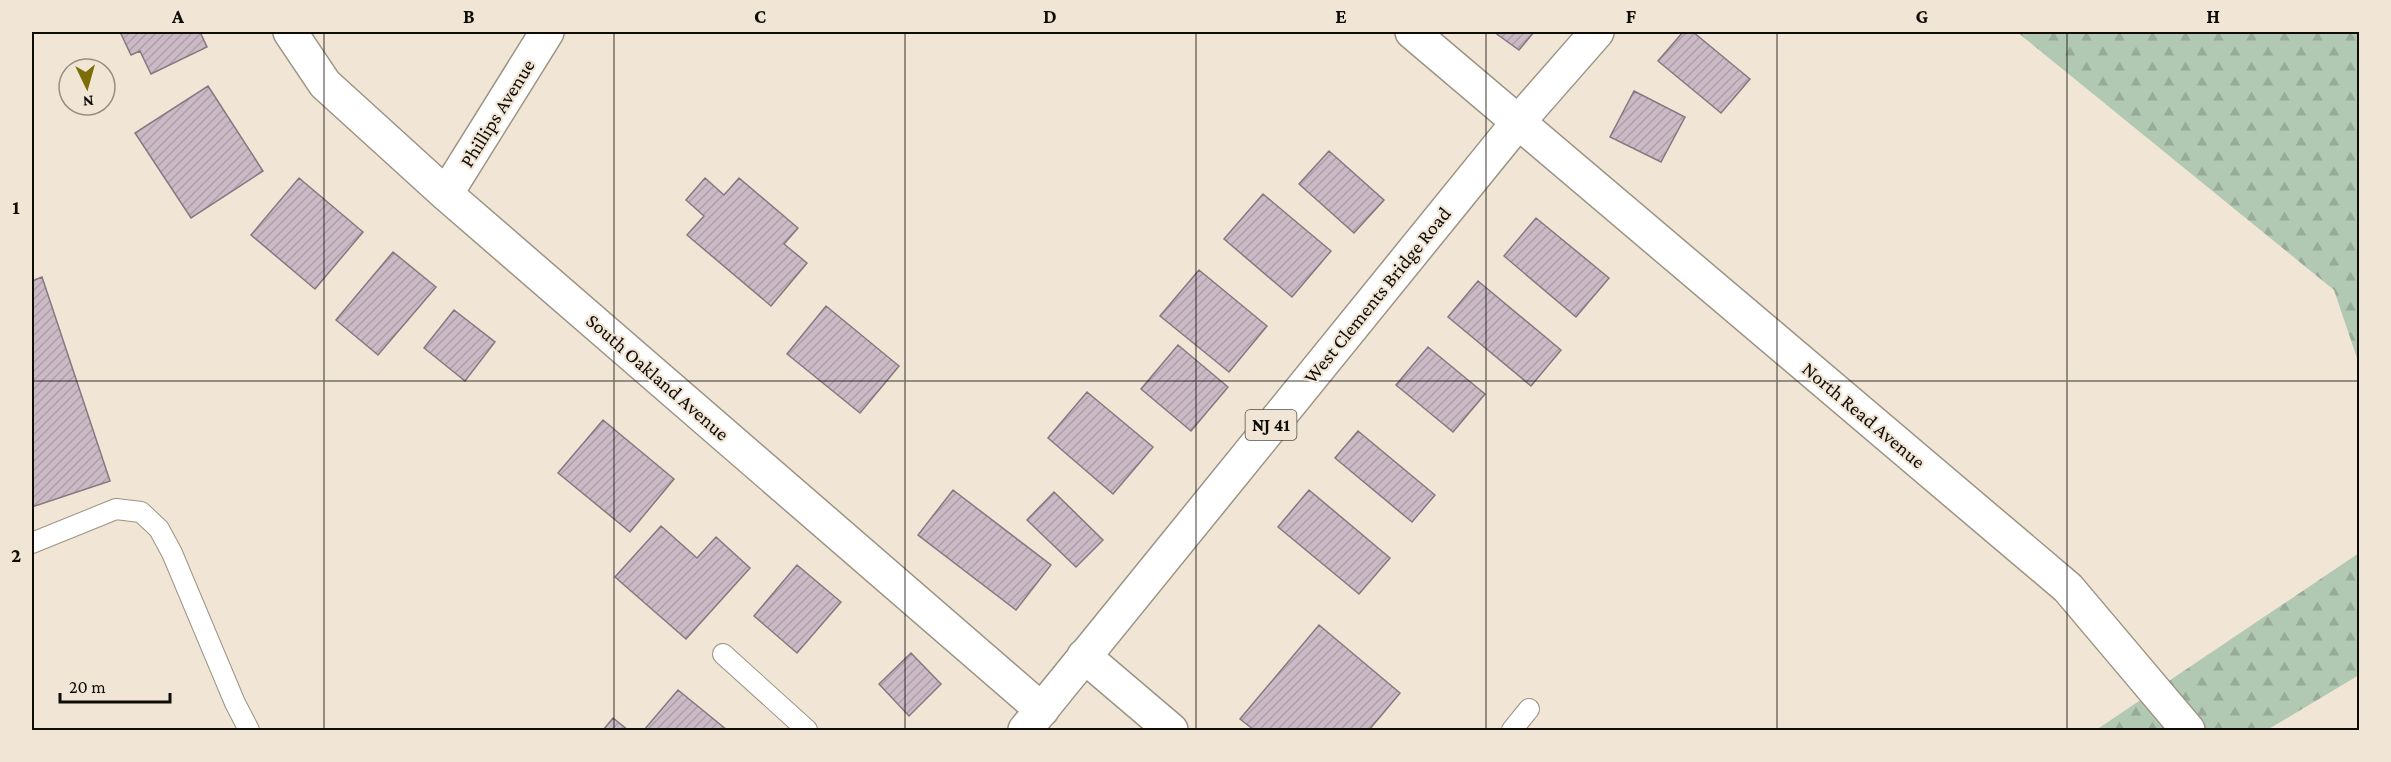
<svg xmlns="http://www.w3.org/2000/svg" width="2391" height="762" viewBox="0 0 2391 762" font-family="'Crimson Pro',serif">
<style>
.forest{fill:url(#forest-firs)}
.building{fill:url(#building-hatch);stroke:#867781;stroke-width:1.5}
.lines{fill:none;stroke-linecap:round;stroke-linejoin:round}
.service-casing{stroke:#9c9384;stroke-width:22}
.minor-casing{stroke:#9c9384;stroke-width:36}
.primary-casing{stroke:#9c9384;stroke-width:36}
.service{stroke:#fff;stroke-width:20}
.minor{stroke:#fff;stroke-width:33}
.primary{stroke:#fff;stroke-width:33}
.grid{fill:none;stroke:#0f0c07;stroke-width:1.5;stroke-opacity:0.55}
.labels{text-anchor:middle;stroke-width:4.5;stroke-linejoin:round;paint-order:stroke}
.shield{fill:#f1e6d6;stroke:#534d45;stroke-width:1.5}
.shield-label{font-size:18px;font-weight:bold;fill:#0f0c07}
.street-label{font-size:20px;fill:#0f0c07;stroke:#f1e6d6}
.neatline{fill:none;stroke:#0f0c07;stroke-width:2}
.grid-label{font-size:20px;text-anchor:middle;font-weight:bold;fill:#0f0c07}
</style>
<defs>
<pattern id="forest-firs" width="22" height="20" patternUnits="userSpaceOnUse" patternTransform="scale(1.5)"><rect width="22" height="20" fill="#b1c8b3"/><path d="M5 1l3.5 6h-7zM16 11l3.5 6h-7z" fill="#97ab98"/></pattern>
<pattern id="building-hatch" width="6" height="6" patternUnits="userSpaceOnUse" patternTransform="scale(1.5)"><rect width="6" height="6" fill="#cbbac5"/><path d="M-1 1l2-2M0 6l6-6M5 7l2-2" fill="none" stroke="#ad9fa8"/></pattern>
</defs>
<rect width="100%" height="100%" fill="#f1e6d6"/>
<path class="forest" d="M2017,32H2359V364L2334,290Z
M2359,553V675L2267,730H2096Z"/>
<path class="building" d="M126,32H200L207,47L151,74L140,51L131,55L121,34Z
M1494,32H1534L1519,50Z
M1683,32H1693L1750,79L1721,113L1658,61Z
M208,86L263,171L191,218L135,133Z
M1634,91L1685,117L1661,162L1610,137Z
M1329,151L1384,200L1354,233L1299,184Z
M299,178L363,232L315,289L251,235Z
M705,178L724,195L739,178L798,228L784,244L807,263L771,306L687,235L704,216L686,200Z
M1263,194L1331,251L1292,297L1224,239Z
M1536,218L1609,278L1576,317L1504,256Z
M393,252L436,287L378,355L336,320Z
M1199,270L1267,326L1229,372L1160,316Z
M42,277L110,481L32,507V281Z
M1478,281L1561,350L1531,386L1448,317Z
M826,306L899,366L860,413L787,354Z
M454,310L495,342L465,381L424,348Z
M1178,345L1228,387L1191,431L1141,389Z
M1428,347L1485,394L1453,432L1396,385Z
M1087,392L1153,447L1113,494L1048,438Z
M603,420L674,479L630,532L558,473Z
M1358,431L1435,495L1412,522L1335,458Z
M953,490L1051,565L1016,610L918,535Z
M1309,490L1390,558L1359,594L1278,527Z
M1054,492L1103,540L1076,567L1027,520Z
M661,526L697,558L716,537L750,568L686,639L615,577Z
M797,565L841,602L797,653L754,616Z
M1319,625L1400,693L1369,730H1254L1240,719Z
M911,653L941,684L909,716L879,684Z
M678,690L727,730H644Z
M613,718L628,730H603Z"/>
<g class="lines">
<g class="service-casing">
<path id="service" d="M32,543L116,509L141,512L159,529L172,553L235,703L249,730
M723,654L807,730
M1512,730L1529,709"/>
</g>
<g class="minor-casing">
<path id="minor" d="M290,32L325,84L446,194L1042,710
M1412,32L2068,588L2188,730
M446,194L547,32
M1084,656L1171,730"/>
</g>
<g class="primary-casing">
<path id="primary" d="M1025,730L1519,121L1597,32"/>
</g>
<use href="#service" class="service"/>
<use href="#minor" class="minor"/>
<use href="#primary" class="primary"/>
</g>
<path class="grid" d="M324,32V730M614,32V730M905,32V730M1196,32V730M1486,32V730M1777,32V730M2067,32V730M32,381H2360"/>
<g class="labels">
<rect class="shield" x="1245.5" y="410" width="51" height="30" rx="4.5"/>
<g class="shield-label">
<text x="1271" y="431">NJ 41</text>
</g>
<g class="street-label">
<text transform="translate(497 113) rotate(-58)" y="7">Phillips Avenue</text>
<text transform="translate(1377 295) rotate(-51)" y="7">West Clements Bridge Road</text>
<text transform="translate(658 377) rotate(41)" y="7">South Oakland Avenue</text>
<text transform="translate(1864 415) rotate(40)" y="7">North Read Avenue</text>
</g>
</g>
<rect width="2391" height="762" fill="none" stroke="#f1e6d6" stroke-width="66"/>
<g transform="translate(87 87) rotate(175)"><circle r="28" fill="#f1e6d6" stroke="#978f83" stroke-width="1.5"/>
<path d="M0-4.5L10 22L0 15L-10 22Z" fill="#7b6d08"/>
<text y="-9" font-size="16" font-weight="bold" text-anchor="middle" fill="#0f0c07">N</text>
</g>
<path d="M60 693v9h110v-9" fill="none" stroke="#0f0c07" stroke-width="3"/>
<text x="69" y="693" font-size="18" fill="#0f0c07" stroke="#f1e6d6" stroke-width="4.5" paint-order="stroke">20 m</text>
<rect x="33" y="33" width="2325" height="696" class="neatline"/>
<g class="grid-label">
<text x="178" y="23">A</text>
<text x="469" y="23">B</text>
<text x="760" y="23">C</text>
<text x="1050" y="23">D</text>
<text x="1341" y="23">E</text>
<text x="1631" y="23">F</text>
<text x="1922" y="23">G</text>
<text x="2213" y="23">H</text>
<text x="16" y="214">1</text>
<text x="16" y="562">2</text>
</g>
</svg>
